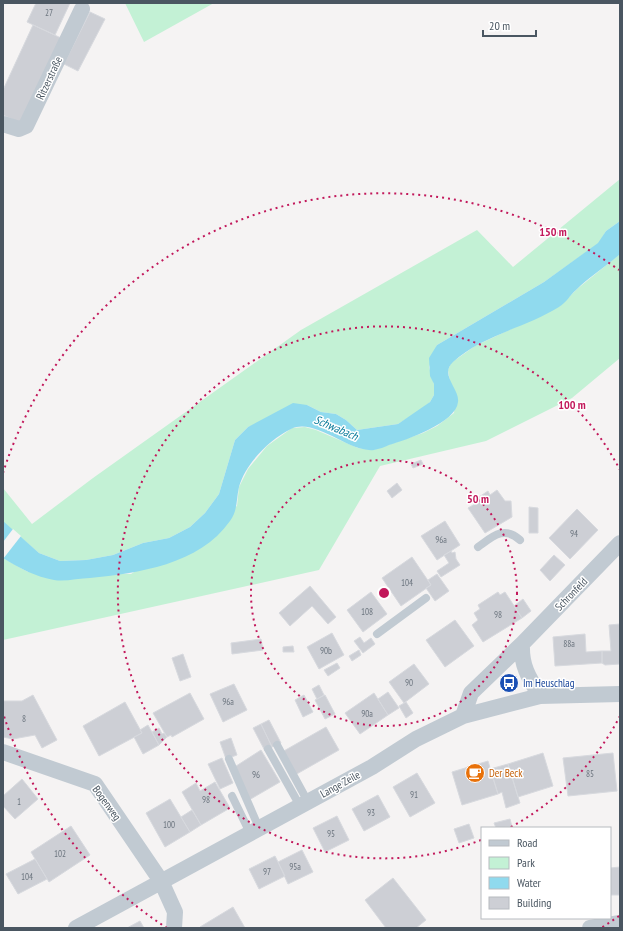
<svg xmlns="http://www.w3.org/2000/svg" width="623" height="931" viewBox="0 0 623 931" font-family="'PT Sans Narrow',sans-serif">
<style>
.green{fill:#c3f1d5}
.water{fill:#90daee}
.pier{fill:#f5f3f3}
.building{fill:#cdcfd5;stroke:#d7d9de}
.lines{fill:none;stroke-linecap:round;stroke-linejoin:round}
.lane{stroke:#c1cad2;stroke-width:8}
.street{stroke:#c1cad2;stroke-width:16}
.ring{fill:none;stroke:#c2185b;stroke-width:2;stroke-dasharray:2 4}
.labels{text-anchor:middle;stroke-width:3;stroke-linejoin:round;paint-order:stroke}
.number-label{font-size:9px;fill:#6b747e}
.street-label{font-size:11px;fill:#4a5661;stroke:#fff}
.transit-label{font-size:11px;fill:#164399;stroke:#fff;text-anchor:start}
.food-label{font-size:11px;fill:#c56008;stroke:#fff;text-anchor:start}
.water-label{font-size:12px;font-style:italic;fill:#0c7c9b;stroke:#fff}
.centre{fill:#c2185b;stroke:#fff;stroke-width:2}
.ring-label{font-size:12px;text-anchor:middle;font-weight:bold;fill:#c2185b;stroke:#fff;stroke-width:3;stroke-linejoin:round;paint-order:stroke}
</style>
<rect width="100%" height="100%" fill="#f5f3f3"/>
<path class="green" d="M125,3H214L144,42Z
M620,179V221L606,231L599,243L544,282L437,345L429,367L434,384V395L430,402L422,409L398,424L357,430L346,420L336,414L321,412L307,405L248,427L235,440L219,494L205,513L190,527L169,538L143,543L113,555L86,560L60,561L39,553L4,523L3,488L32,524L93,478L301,330L477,230L513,267Z
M620,254V358L572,398L486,441L380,466L319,570L3,640V558L28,572L131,574L237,506L239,487L248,469L267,446L292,428L305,427L316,430L358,448L373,450L423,433L437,426L454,413L456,394L450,382L448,370L451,363L475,346L560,306L577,289Z"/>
<path class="water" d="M620,221L619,255C605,267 589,277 576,290C570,295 566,303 559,307C525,328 483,335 453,362C439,375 460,389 458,402C456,423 406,440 389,445C385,447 379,449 374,450C349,453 315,417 291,429C270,439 245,464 239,487C236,500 238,510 230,521C199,565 138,573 90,578C79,578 65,582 54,580C36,577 19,568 3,558V521L39,553L60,561L86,560L113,555L143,543L169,538L190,527L205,513L219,494L235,440L248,427L293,403L307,405L321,412L336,414L346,420L357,430L398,424L430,402L434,395V384L430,376L429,358L437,345L544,282L598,243L606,231Z"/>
<path class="pier" d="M13,529L21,536L3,559V542Z"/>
<path class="building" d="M36,3H70L55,35L27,22Z
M90,12L105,19L78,71L64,64Z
M33,25L61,38L21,123L3,115V90Z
M421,460L423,464L413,468L411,464Z
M397,483L402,490L392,498L387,491Z
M497,490L505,501H511L512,517L485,533L468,508L475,504L473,501L488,491L490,495Z
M529,507L538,508V533H529Z
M577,509L598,530L570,559L549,538Z
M445,521L460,545L437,560L421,536Z
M451,551L452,553L455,552L456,559L460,565L441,577L437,571L449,563L444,555Z
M554,555L565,565L550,581L540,570Z
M412,557L431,585L401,606L382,578Z
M437,574L449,591L435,601L426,588L431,585L428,580Z
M310,586L336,617L328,624L312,606L290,626L279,613Z
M371,592L387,614L363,632L347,610Z
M498,592L500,595L505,592L522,618L483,642L472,625L478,620L474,613L480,609L478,605Z
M523,599L531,611L522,618L514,606Z
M455,620L474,646L445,667L426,640Z
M620,624V664L605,665L602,663V651H611L609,625Z
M332,633L344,655L319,669L307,647Z
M585,634L586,652L602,651V663L555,666L553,637Z
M360,637L364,643L371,638L375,644L363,653L354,641Z
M261,639L263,650L232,654L231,643Z
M293,646L294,652H283V647Z
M359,650L361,655L352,661L349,656Z
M183,654L191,677L180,681L172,658Z
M337,663L340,668L328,676L324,670Z
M414,664L429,684L404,703L389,682Z
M234,684L247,710L223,722L210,694Z
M319,685L324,695L317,699L312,689Z
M388,692L399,708L388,715L378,699Z
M190,693L204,719L172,737L171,735L167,737L153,713Z
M374,693L388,715L360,734L345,713Z
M33,695L57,740L42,748L35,735L13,739L3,737V701H22Z
M304,695L313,712L303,717L295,700Z
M325,695L335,714L325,719L315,700Z
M125,702L142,733L99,756L83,726Z
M406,702L413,713L406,718L399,706Z
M269,720L281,743L272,747L261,724Z
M261,724L272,747L265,751L253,728Z
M148,725L159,745L143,754L134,737L142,733L140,730Z
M326,727L339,750L295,775L282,752Z
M159,728L162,734L164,733L167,737L159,745L152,732Z
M231,738L237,755L226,759L220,742Z
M261,750L280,782L249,800L233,768Z
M543,753L553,786L518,797L508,764Z
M613,753L617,791L568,796L563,758Z
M222,758L233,783L220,789L208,764Z
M488,761L498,794L462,805L452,772Z
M508,764L520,803L506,808L502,792L498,794L490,769Z
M417,773L435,803L410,817L393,787Z
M22,779L38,799L15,819L3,806V796Z
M215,782L230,808L201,825L182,792L196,783L200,791Z
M378,795L390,817L364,831L352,809Z
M170,799L190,832L165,847L146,813Z
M192,810L201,825L190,832L181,817Z
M337,816L349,840L325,852L313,828Z
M510,819L512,827L496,828L494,823Z
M469,824L474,838L459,843L454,829Z
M71,826L90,855L49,882L31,852Z
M302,850L313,872L288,884L278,862Z
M275,856L285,876L259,889L249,869Z
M35,859L47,879L18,894L6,874Z
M620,867V895H610V868Z
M393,878L426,920L416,928H386L365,900Z
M233,907L245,928H200V927Z
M140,921L144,928H127Z"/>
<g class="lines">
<path class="lane" d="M478,547C492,537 504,525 520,540
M377,634L426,598
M277,745L308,802
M268,749L300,806
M229,759L259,828
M232,796L250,833"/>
<path class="street" d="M3,124L19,129L26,126L82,9
M522,644C521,666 529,678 540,696
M463,716L471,693L522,644L620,543
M3,752L95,784L161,881L175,912L174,928
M76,928L372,767L416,739L463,716L540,696L620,694
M590,928L620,923"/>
</g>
<g class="ring">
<circle cx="384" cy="593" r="133"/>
<path d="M620 716A266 266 0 0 1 509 828M481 840A266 266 0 1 1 620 470"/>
<path d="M619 916A399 399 0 0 1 601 928M167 928A399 399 0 0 1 3 713M3 473A399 399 0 0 1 619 270"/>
</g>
<defs>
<g id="bus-disc" transform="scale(1)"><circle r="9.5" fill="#1a4fb4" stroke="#fff"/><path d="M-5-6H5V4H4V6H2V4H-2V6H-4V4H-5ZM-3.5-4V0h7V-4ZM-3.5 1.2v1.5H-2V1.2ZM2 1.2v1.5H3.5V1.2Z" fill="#fff"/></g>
<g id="cafe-disc" transform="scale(1)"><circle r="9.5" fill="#e8710a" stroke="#fff"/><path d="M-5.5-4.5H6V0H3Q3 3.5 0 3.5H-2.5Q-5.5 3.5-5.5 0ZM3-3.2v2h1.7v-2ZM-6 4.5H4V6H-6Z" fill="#fff"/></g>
</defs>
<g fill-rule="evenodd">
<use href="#bus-disc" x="509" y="683"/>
<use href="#cafe-disc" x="475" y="773"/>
</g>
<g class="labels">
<g class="number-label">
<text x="49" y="16">27</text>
<text x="574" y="537">94</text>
<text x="441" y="543">96a</text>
<text x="407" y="586">104</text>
<text x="367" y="615">108</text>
<text x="498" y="618">98</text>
<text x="569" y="647">88a</text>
<text x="326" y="654">90b</text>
<text x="409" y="686">90</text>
<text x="228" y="705">96a</text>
<text x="367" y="717">90a</text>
<text x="24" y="722">8</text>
<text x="590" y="777">85</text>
<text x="256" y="778">96</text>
<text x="414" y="798">91</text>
<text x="206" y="803">98</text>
<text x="19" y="805">1</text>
<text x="371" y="816">93</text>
<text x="169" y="828">100</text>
<text x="331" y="837">95</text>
<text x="60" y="857">102</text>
<text x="295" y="870">95a</text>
<text x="267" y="875">97</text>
<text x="27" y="880">104</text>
</g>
<g class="street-label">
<text transform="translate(49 78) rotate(-65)" y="4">Ritzerstraße</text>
<text transform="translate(571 594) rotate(-46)" y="4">Schronfeld</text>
<text transform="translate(340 784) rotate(-29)" y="4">Lange Zeile</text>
<text transform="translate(107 803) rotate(54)" y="4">Bogenweg</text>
</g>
<g class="transit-label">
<text x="523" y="687">Im Heuschlag</text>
</g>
<g class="food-label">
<text x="489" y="777">Der Beck</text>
</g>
<g class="water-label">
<text transform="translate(336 428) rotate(23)" y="4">Schwabach</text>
</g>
</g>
<circle cx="384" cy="593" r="6" class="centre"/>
<g class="ring-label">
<text x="553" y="236">150 m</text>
<text x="572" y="409">100 m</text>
<text x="478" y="503">50 m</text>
</g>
<rect width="623" height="931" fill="none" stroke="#4a5661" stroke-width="8"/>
<rect x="481" y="827" width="130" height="92" fill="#ffffff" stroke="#b7bbc0"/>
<rect x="489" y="840" width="20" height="6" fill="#c1cad2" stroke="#b7bbc0"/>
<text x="517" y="847" font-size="12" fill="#4a5661">Road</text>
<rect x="489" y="857" width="20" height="12" fill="#c3f1d5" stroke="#b7bbc0"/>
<text x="517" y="867" font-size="12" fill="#4a5661">Park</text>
<rect x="489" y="877" width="20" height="12" fill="#90daee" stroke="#b7bbc0"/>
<text x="517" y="887" font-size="12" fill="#4a5661">Water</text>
<rect x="489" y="897" width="20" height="12" fill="#cdcfd5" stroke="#b7bbc0"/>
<text x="517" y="907" font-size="12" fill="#4a5661">Building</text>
<path d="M483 30v6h53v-6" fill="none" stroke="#4a5661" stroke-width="2"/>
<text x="489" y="30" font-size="12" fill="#4a5661" stroke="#ffffff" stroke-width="3" paint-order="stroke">20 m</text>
</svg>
